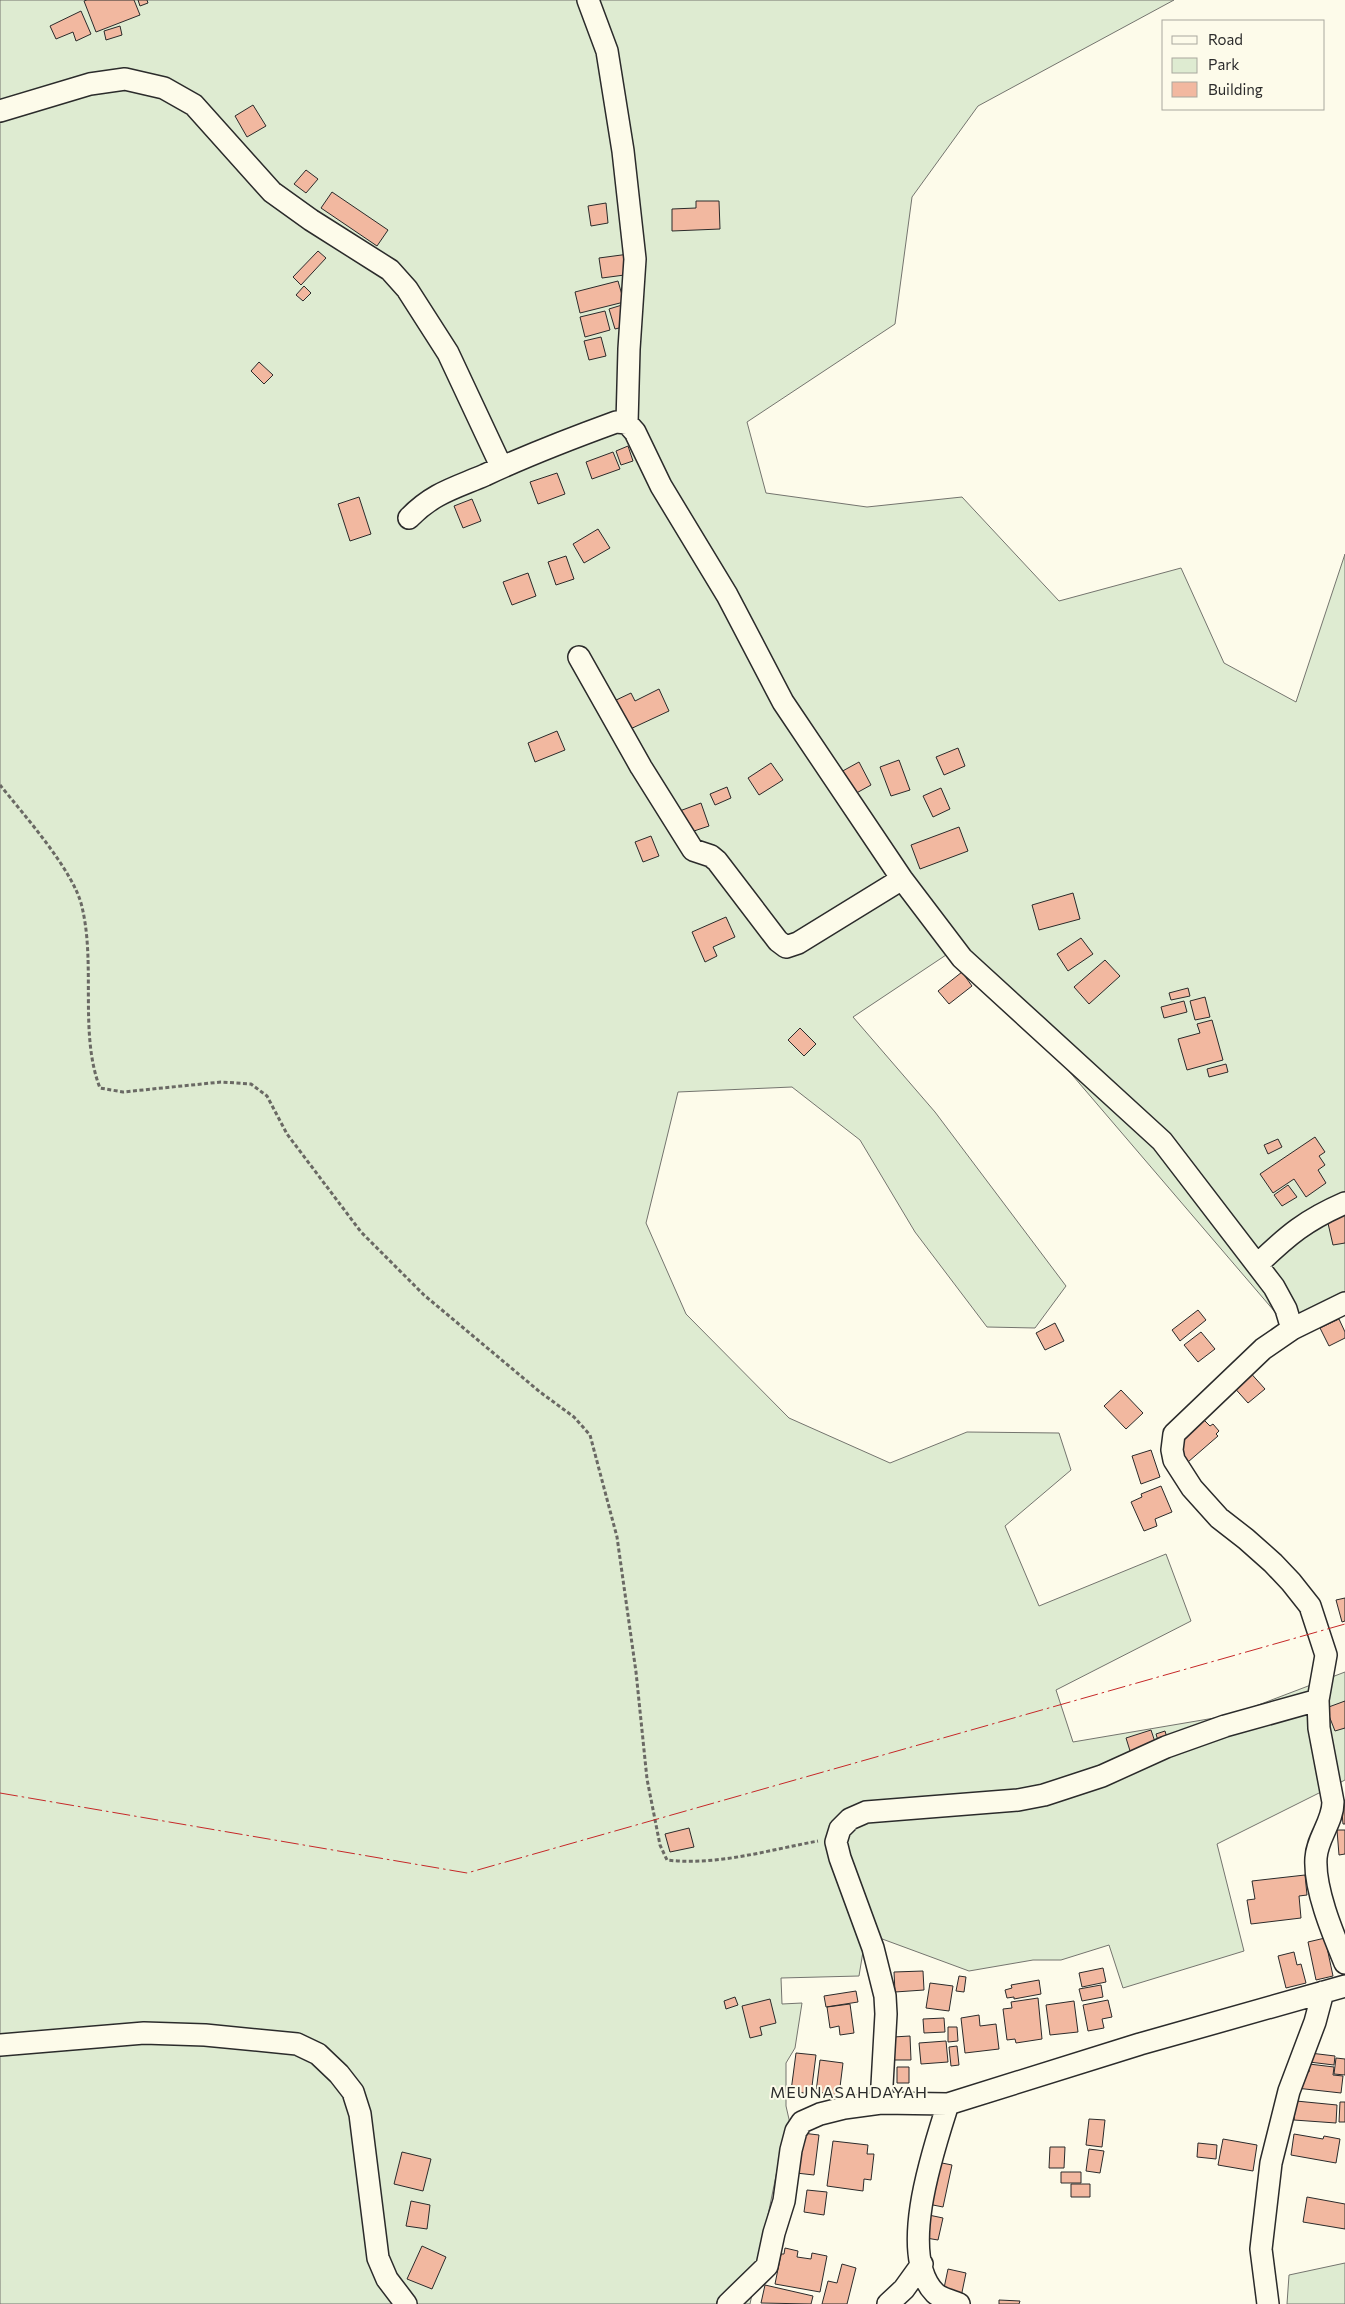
<svg xmlns="http://www.w3.org/2000/svg" width="1345" height="2304" viewBox="0 0 1345 2304" font-family="Commissioner,sans-serif">
<style>
.green{fill:#deebd1;stroke:#74746e}
.building{fill:#f2b8a0;stroke:#2b2b2b}
.lines{fill:none;stroke-linecap:round;stroke-linejoin:round}
.minor-casing{stroke:#2b2b2b;stroke-width:24}
.path{stroke:#6a6964;stroke-width:3;stroke-dasharray:4 2.5;stroke-linecap:butt}
.minor{stroke:#fdfbea;stroke-width:21}
.power{stroke:#c62828;stroke-width:1;stroke-dasharray:18 4 2.5 4;stroke-linecap:butt}
.labels{text-anchor:middle;stroke-width:4;stroke-linejoin:round;paint-order:stroke}
.quarter-label{font-size:16px;letter-spacing:1px;fill:#2b2b2b;stroke:#fdfbea}
</style>
<rect width="100%" height="100%" fill="#fdfbea"/>
<path class="green" d="M0,0H1174L978,106L912,197L895,324L747,422L766,493L867,507L962,497L1059,601L1181,568L1224,663L1296,702L1345,554V1315L1287,1326L961,945L853,1017L935,1112L1066,1286L1035,1328L987,1327L915,1232L860,1140L792,1087L678,1092L646,1223L686,1314L789,1418L890,1463L967,1432L1059,1433L1071,1470L1005,1526L1039,1606L1166,1554L1191,1621L1056,1690L1073,1742L1232,1715L1345,1672V1780L1217,1844L1244,1951L1123,1988L1109,1945L1061,1960H1033L969,1971L866,1933L859,1976L781,1978L782,2004L802,2003L795,2048L786,2063V2106L791,2128L782,2146L750,2304H0Z
M1345,2263V2304H1287L1289,2275Z"/>
<path class="building" d="M87,0H134L140,15L96,32L84,1Z
M138,0H147L148,3L140,6Z
M81,11L91,34L76,41L73,32L56,39L50,26Z
M120,26L122,35L106,40L104,31Z
M253,105L266,126L247,137L235,116Z
M306,170L318,179L306,193L294,184Z
M332,192L388,230L377,246L321,208Z
M696,201H719L720,229L672,231V209L696,208Z
M606,203L608,223L591,226L588,206Z
M318,251L326,258L301,285L293,277Z
M629,254L632,274L602,278L599,258Z
M618,281L624,302L580,313L575,292Z
M304,286L311,293L303,301L296,295Z
M622,305L627,326L615,329L609,309Z
M605,311L610,330L585,337L580,317Z
M601,337L606,356L589,360L584,341Z
M259,362L273,375L264,384L251,371Z
M628,446L633,461L621,465L616,451Z
M613,452L620,469L592,479L586,462Z
M557,473L565,494L538,504L530,482Z
M359,497L371,534L350,541L338,504Z
M472,499L481,521L463,528L454,506Z
M598,529L610,548L584,563L573,544Z
M566,556L574,579L556,585L548,562Z
M528,573L536,596L512,605L503,582Z
M659,689L669,711L626,731L612,702L631,693L635,701Z
M557,731L565,750L535,762L528,743Z
M958,748L965,766L944,775L936,757Z
M899,760L910,790L891,796L880,767Z
M859,762L871,785L851,796L839,773Z
M771,763L783,780L759,795L748,778Z
M727,787L731,798L715,805L710,794Z
M941,788L950,809L933,817L923,796Z
M701,803L709,826L685,834L677,812Z
M959,827L968,851L920,869L911,845Z
M651,836L659,856L643,862L635,842Z
M1073,893L1080,919L1039,930L1032,905Z
M726,917L735,937L713,947L717,956L705,962L692,932Z
M1081,938L1093,954L1068,971L1057,954Z
M1105,960L1120,976L1089,1004L1074,987Z
M962,972L972,986L949,1004L938,991Z
M1188,988L1190,996L1171,1000L1169,993Z
M1205,997L1210,1017L1195,1020L1190,1001Z
M1184,1001L1187,1012L1164,1018L1161,1007Z
M1212,1020L1223,1060L1187,1070L1178,1039L1200,1033L1197,1024Z
M800,1028L816,1044L804,1056L788,1040Z
M1226,1064L1228,1072L1209,1077L1207,1069Z
M1315,1137L1325,1152L1319,1156L1325,1165L1318,1170L1326,1183L1306,1197L1294,1179L1273,1193L1260,1174Z
M1278,1139L1282,1147L1268,1154L1264,1145Z
M1288,1185L1297,1197L1282,1206L1274,1195Z
M1345,1215V1243L1333,1245L1327,1219Z
M1198,1310L1206,1320L1180,1341L1172,1330Z
M1339,1319L1345,1332V1338L1329,1346L1320,1328Z
M1055,1323L1064,1341L1045,1350L1036,1333Z
M1201,1332L1215,1349L1198,1362L1184,1345Z
M1247,1369L1265,1389L1248,1403L1231,1384Z
M1121,1390L1143,1413L1126,1429L1104,1406Z
M1204,1420L1210,1426L1213,1424L1219,1431L1216,1434L1218,1436L1188,1462L1173,1445Z
M1151,1450L1160,1477L1141,1484L1132,1456Z
M1161,1486L1172,1512L1155,1519L1157,1526L1144,1531L1131,1502L1142,1497L1141,1494Z
M1345,1598V1621L1342,1622L1336,1600Z
M1345,1701V1728L1335,1731L1326,1708Z
M1151,1730L1156,1745L1131,1754L1126,1738Z
M1165,1731L1168,1741L1159,1744L1156,1734Z
M1345,1800V1824H1343L1341,1801Z
M689,1828L694,1847L670,1852L665,1834Z
M1337,1830H1345V1854L1339,1855Z
M1305,1875L1307,1895L1299,1896L1301,1918L1251,1924L1247,1900L1255,1899L1252,1881Z
M1325,1938L1333,1976L1316,1980L1308,1942Z
M1294,1952L1297,1965L1301,1964L1306,1983L1286,1988L1278,1956Z
M1103,1968L1106,1982L1082,1987L1079,1973Z
M923,1971L924,1990L895,1992L894,1972Z
M959,1976L966,1977L964,1992L956,1991Z
M1039,1980L1041,1994L1014,1999V1997L1007,1998L1005,1990L1012,1988L1011,1985Z
M930,1983L953,1986L949,2011L926,2008Z
M1101,1985L1103,1997L1082,2001L1079,1989Z
M856,1991L858,2002L826,2007L824,1996Z
M735,1997L738,2005L726,2009L724,2001Z
M1038,1998L1042,2039L1016,2043L1015,2039L1007,2040L1003,2009L1012,2008L1011,2002Z
M770,1999L776,2023L760,2027L762,2035L750,2038L742,2006Z
M1108,2000L1112,2017L1102,2019L1104,2028L1088,2031L1083,2005Z
M1074,2001L1078,2032L1050,2035L1046,2005Z
M850,2004L854,2033L840,2035L839,2026L830,2028L827,2007Z
M979,2015L980,2026L996,2024L999,2049L965,2053L961,2018Z
M944,2018L945,2032L924,2033L923,2019Z
M948,2027H957L958,2041L948,2042Z
M910,2036L911,2060H894L893,2037Z
M946,2041L948,2062L921,2064L919,2043Z
M957,2046L959,2065L951,2066L949,2047Z
M796,2053L816,2055L811,2094L791,2091Z
M1310,2053L1335,2056L1334,2065L1309,2062Z
M1336,2058L1345,2059V2075L1334,2074Z
M820,2060L843,2063L839,2095L816,2092Z
M1309,2064L1334,2067L1333,2075L1343,2076L1341,2093L1296,2088L1298,2070L1309,2072Z
M897,2067H909V2083H897Z
M1296,2101L1337,2105L1336,2123L1294,2120Z
M1340,2102H1345V2122H1339Z
M1089,2119L1105,2120L1102,2147L1086,2145Z
M802,2133L819,2135L814,2175L796,2173Z
M1294,2134L1323,2139L1324,2136L1340,2139L1336,2163L1291,2155Z
M1223,2139L1257,2145L1253,2171L1218,2165Z
M833,2141L868,2145L867,2154H874L871,2180L864,2179L863,2191L827,2186Z
M1198,2143L1217,2145L1216,2159L1197,2157Z
M1050,2147H1065L1064,2168H1049Z
M1089,2149L1104,2151L1100,2173L1086,2171Z
M402,2152L431,2159L423,2191L394,2184Z
M932,2161L952,2165L943,2207L923,2203Z
M1061,2172H1081V2183H1061Z
M1071,2184H1090V2197H1071Z
M807,2190L827,2192L824,2215L804,2212Z
M1307,2197L1345,2204V2229L1303,2222Z
M411,2201L430,2205L427,2229L406,2226Z
M924,2214L943,2218L938,2240L920,2237Z
M422,2246L446,2257L432,2289L407,2279Z
M785,2248L798,2251L797,2257L811,2259L812,2253L827,2256L820,2292L775,2284L781,2254H784Z
M842,2264L856,2268L847,2304H822L828,2281L837,2283Z
M948,2269L966,2273L961,2297L943,2293Z
M765,2285L813,2296L811,2304L761,2303Z
M999,2300L1020,2301L1019,2304H999Z"/>
<g class="lines">
<g class="minor-casing">
<path id="minor" d="M588,0L607,51L623,151L635,259L629,349L627,423
M0,111L90,84L125,79L164,88L194,105L272,192L311,220L390,270L407,289L448,353L501,466
M409,518C433,493 455,488 485,475C528,455 572,438 616,422L627,423L635,432L661,486L727,595L783,702L902,879L962,958L1162,1141L1274,1287L1286,1309L1292,1329
M579,657L641,767L693,850L711,856L717,861L778,941L786,947L798,943L902,879
M1258,1264C1288,1235 1306,1220 1345,1203
M1345,1303L1292,1329L1263,1349L1174,1434L1172,1450L1174,1460L1192,1488L1219,1518L1246,1539L1273,1563L1291,1582L1310,1606L1326,1655L1318,1700L1319,1728L1333,1802C1333,1822 1317,1838 1316,1858C1314,1889 1333,1934 1345,1963
M0,2045L144,2033L205,2035L297,2044L318,2054L339,2074L353,2092L360,2114L378,2258L387,2279L406,2304
M881,2103L886,2014L885,1996L873,1948L840,1858L836,1842L840,1829L850,1819L866,1812L1018,1800L1044,1795L1102,1776L1166,1747L1225,1726L1318,1700
M948,2104C934,2148 897,2255 935,2293C941,2299 951,2300 959,2304
M728,2304L767,2266L774,2233L784,2201L791,2150L796,2131L802,2122L820,2114L844,2108L881,2103L948,2104L1140,2044L1345,1986
M888,2304L904,2289L922,2264
M1268,2304L1261,2249L1271,2163L1289,2091L1315,2022L1323,1992"/>
</g>
<path class="path" d="M0,785C24,815 74,871 82,907C96,965 79,1034 100,1088L123,1092L221,1082L251,1084L267,1096L287,1134L361,1232L424,1295L540,1392L574,1417L590,1435L617,1537L636,1672L647,1779L660,1845L667,1860C716,1866 769,1850 818,1841"/>
<use href="#minor" class="minor"/>
<path class="power" d="M0,1793L467,1873L1345,1624"/>
</g>
<g class="labels">
<g class="quarter-label">
<text x="849" y="2098">MEUNASAHDAYAH</text>
</g>
</g>
<rect x="1162" y="20" width="162" height="90" fill="#fdfbea" stroke="#a9a89e"/>
<rect x="1172" y="36" width="25" height="8" fill="#fdfbea" stroke="#a9a89e"/>
<text x="1208" y="45" font-size="15" fill="#2b2b2b">Road</text>
<rect x="1172" y="58" width="25" height="15" fill="#deebd1" stroke="#a9a89e"/>
<text x="1208" y="70" font-size="15" fill="#2b2b2b">Park</text>
<rect x="1172" y="82" width="25" height="15" fill="#f2b8a0" stroke="#a9a89e"/>
<text x="1208" y="95" font-size="15" fill="#2b2b2b">Building</text>
</svg>
